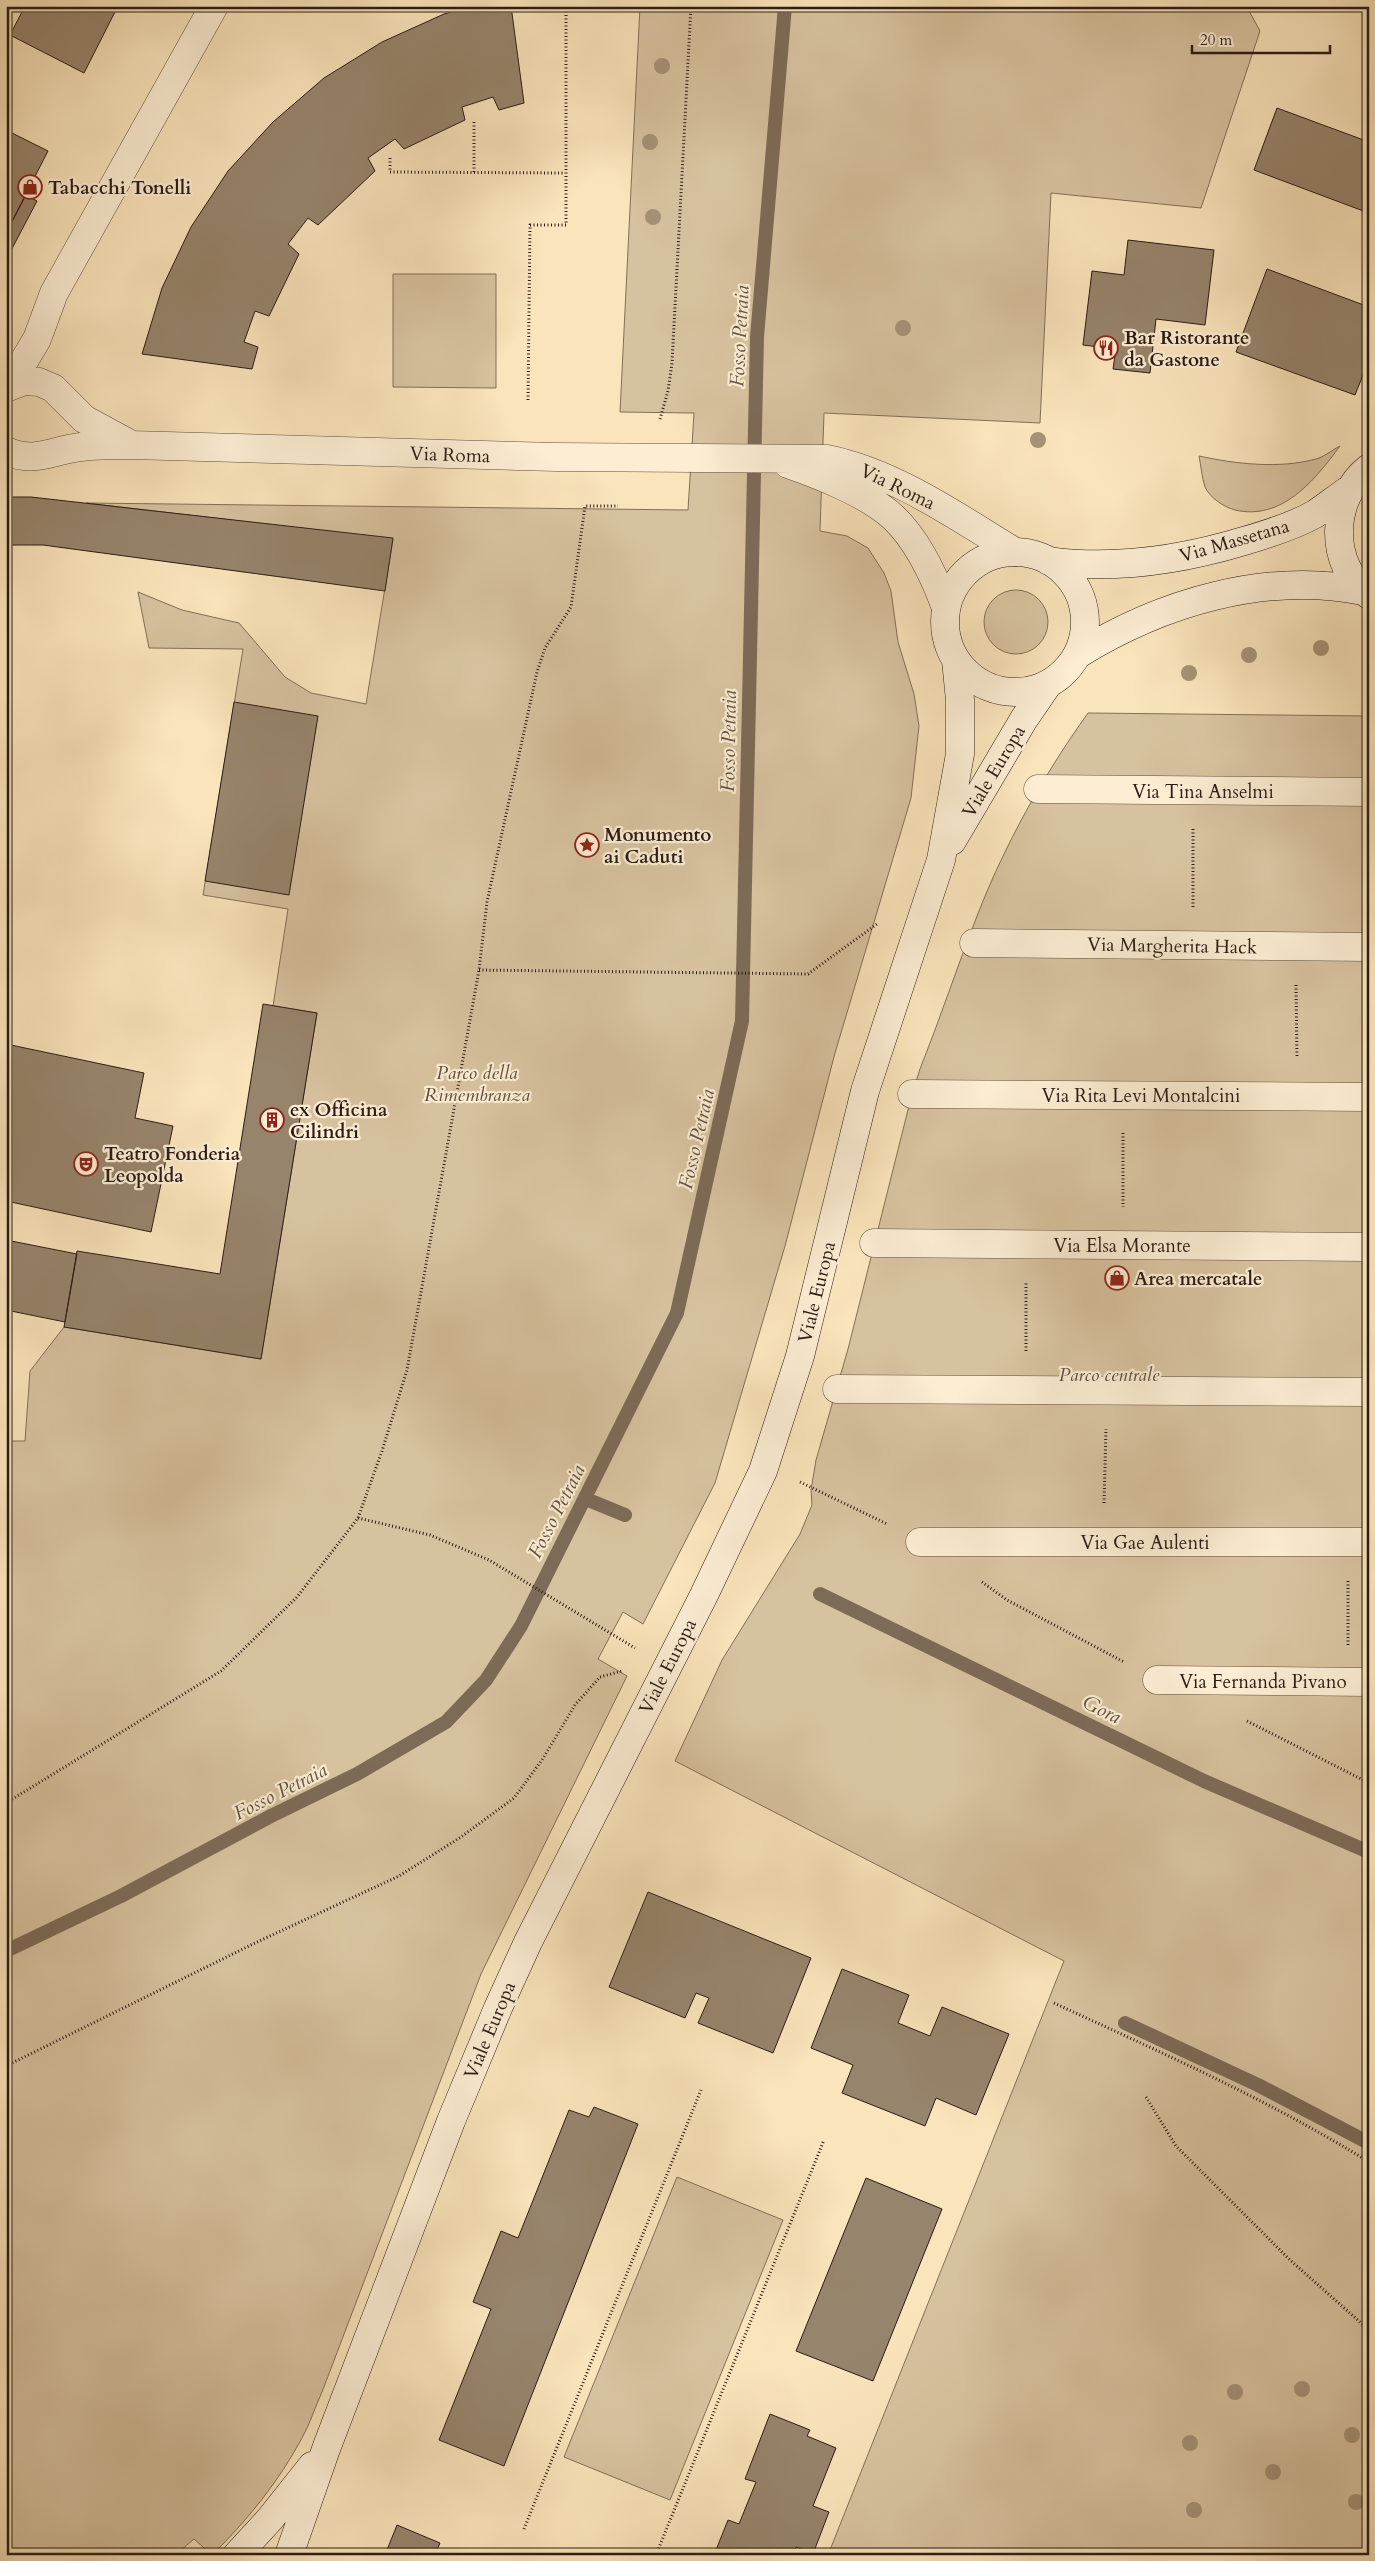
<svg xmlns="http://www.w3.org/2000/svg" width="1375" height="2561" viewBox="0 0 1375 2561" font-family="Cardo,serif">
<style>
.green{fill:#d7c29f;stroke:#816f5a}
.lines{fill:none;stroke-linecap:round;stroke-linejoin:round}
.stream{stroke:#7d6b57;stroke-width:14}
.building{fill:#97846c;stroke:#2b1c16}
.pedestrian-casing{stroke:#5f4e3f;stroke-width:29}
.tertiary-casing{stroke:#5f4e3f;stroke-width:29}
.secondary-casing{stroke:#2b1c16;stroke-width:29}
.path{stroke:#2b1c16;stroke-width:3;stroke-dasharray:1 2.5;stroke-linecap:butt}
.pedestrian{stroke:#fcedd3;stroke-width:28}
.tertiary{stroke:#fcedd3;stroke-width:28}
.secondary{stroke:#fcedd3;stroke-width:28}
.tree{fill:#a59277}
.labels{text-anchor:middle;stroke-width:4.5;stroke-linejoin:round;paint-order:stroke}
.poi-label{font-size:19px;font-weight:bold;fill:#2b1c16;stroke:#fcedd3;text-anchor:start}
.street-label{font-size:19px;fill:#2b1c16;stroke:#fcedd3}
.park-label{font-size:19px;font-style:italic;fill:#5f4e3f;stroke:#fcedd3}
.water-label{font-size:20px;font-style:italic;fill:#625142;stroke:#fcedd3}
</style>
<rect width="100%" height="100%" fill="#fae4bb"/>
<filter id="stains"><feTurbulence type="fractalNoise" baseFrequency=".004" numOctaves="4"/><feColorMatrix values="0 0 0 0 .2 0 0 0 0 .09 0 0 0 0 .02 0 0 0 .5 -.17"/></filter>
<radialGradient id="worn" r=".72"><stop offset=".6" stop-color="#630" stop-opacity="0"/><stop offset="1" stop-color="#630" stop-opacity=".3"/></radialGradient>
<path class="green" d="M640,6H1241L1248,9L1260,31L1201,208L1051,193L1040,423L824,413L820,531L847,536L868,548L884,573L891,591L898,642L914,694L919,726L911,798L835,1053L785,1246L715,1483L643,1624L623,1612L598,1659L627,1676L481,1974L322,2392C315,2407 310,2424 302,2438C279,2481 247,2521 212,2555L194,2539L175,2555H6V1441H25L30,1371L64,1327L261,1359L317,1013L273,1006L288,909L203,895L243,649L149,648L138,592L182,610L239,623L285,677L311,693L366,704L393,539L86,503L688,510L694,413L620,412Z
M393,274H496V388L393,387Z
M1340,446C1315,480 1282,521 1235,510C1224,507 1210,498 1205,487C1202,478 1201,466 1199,456C1236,464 1279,469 1316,459C1324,457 1332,450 1340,446Z
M984 622a32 32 0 1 1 64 0a32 32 0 1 1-64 0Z
M1088,713L1369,716V2555H828L1064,1961L675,1761L722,1660L800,1534L812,1505L811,1490L816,1460L848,1349L912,1094L920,1069C940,1019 957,967 977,916C1005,844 1043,776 1088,713Z
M677,2177L783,2220L670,2500L564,2457Z"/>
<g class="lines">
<path class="stream" d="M586,1499L625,1515
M820,1594L1204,1781L1369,1852
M6,1951L121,1896L271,1816L357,1774L446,1722L486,1680L521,1626L677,1313L742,1021L757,337L785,6
M1125,2023L1258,2085L1369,2143"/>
</g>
<path class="building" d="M25,6H118L84,73L10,35Z
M473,6H511L524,103L499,110L493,97L462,107L465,120L404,149L395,139L368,158L375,171L318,225L308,218L288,244L299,254L269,316L255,311L244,342L258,347L252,369L142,354L162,288L191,227L228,171L273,122L324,78L382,42L444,14Z
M1277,108L1369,142V205L1366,212L1254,170Z
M6,130L48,151L6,233Z
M26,195L37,201L6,260V233Z
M1128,240L1214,250L1205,325L1156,319L1150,373L1113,369L1116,349L1083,345L1092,271L1124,275Z
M1267,269L1369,307V360L1355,395L1236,352Z
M6,497H31L393,538L385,591L43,545H6Z
M234,702L318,716L289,895L205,881Z
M263,1004L317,1013L261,1359L64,1327L77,1251L220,1274Z
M6,1044L144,1073L135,1118L173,1126L151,1232L6,1201Z
M6,1240L77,1254L65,1322L6,1310Z
M648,1892L811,1958L773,2053L698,2023L709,1998L696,1993L685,2018L609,1987Z
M842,1969L909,1995L898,2023L930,2036L942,2007L1009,2034L976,2115L936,2098L925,2126L842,2093L853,2065L811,2048Z
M594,2107L638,2124L504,2466L439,2440L491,2309L473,2302L501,2231L518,2238L569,2110L589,2117Z
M866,2178L942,2209L873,2381L796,2351Z
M770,2414L810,2430L807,2436L836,2448L813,2506L829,2512L813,2554L796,2547L793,2555H714L728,2520L739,2524L756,2482L745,2479Z
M397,2525L440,2543L435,2555H385Z"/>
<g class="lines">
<g class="pedestrian-casing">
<path id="pedestrian" d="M1038,789L1369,792
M974,943L1369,947
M912,1094L1369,1097
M874,1243L1369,1247
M837,1389L1369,1392
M920,1542H1369
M1157,1680L1369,1682"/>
</g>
<g class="tertiary-casing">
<path id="tertiary" d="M9,386L37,339L54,293L214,6
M6,388L24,381L39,382L53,388L84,419L130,444
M6,451C34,464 53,450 81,447C97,445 114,445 131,445L556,457L827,459C895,473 956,516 1015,552
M788,464C820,475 870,495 894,518C918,541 935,578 946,608"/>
</g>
<g class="secondary-casing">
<path id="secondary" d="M1369,468C1330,498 1328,565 1369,595
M945 622a70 70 0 1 1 140 0a70 70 0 1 1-140 0Z
M1049,561C1115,570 1181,560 1244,541C1268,534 1294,526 1315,514C1327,506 1338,497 1350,489
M1077,655C1160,603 1266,571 1363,591
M952,841L1024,719L1048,684
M237,2555L270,2519L312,2466
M289,2555L326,2449L451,2121L498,2008L528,1942L704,1595L763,1471L800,1356L865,1091L941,860L960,754V700L956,660"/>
</g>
<path class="path" d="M390,158V172L565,173
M474,172V121
M528,400L530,225H566V6
M660,419L668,391L672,363L691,6
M1193,907V829
M479,970L808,974L877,924
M1296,985L1297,1058
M1123,1133V1207
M1026,1351V1283
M800,1482L887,1524
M1104,1503L1106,1429
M358,1518L430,1535L489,1560L635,1648
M1348,1581V1645
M982,1582L1007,1600L1124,1662
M1247,1721L1369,1783
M6,1803L221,1671L297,1597L358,1518L382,1451L407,1370L479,970L487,902L537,672L545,648L571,607L585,506H618
M1054,2003C1160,2052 1269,2100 1369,2162
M6,2066L255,1943L399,1876L461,1837L514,1798L542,1760L575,1705L600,1677L622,1671
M1146,2097L1176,2146L1290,2260L1369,2330
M524,2529L701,2090
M656,2555L824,2140"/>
<use href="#pedestrian" class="pedestrian"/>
<use href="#tertiary" class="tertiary"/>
<use href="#secondary" class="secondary"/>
</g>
<g class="tree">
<circle cx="662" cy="66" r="8"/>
<circle cx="650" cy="142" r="8"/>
<circle cx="653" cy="217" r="8"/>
<circle cx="903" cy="328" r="8"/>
<circle cx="1038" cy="440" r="8"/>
<circle cx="1321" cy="648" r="8"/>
<circle cx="1249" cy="655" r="8"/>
<circle cx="1189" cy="673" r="8"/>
<circle cx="1302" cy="2389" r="8"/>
<circle cx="1235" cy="2392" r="8"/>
<circle cx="1352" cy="2435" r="8"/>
<circle cx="1190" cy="2443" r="8"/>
<circle cx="1273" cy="2472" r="8"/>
<circle cx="1356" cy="2502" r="8"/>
<circle cx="1194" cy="2510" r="8"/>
</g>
<defs>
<g id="shop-ring" transform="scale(1.25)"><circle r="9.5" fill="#fcedd3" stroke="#8f2418" stroke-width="1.5"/><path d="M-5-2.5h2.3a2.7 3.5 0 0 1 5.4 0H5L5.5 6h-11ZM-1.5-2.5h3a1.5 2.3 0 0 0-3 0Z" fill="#8f2418"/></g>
<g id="restaurant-ring" transform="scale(1.25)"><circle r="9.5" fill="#fcedd3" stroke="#8f2418" stroke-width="1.5"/><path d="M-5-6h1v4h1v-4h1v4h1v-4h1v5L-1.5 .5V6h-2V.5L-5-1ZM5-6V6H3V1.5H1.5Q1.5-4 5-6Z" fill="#8f2418"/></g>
<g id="sight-ring" transform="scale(1.25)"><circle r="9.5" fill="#fcedd3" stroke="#8f2418" stroke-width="1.5"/><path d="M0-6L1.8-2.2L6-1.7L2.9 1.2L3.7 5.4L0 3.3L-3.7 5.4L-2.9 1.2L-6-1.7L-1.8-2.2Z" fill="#8f2418"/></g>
<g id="building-ring" transform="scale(1.25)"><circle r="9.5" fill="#fcedd3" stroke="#8f2418" stroke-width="1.5"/><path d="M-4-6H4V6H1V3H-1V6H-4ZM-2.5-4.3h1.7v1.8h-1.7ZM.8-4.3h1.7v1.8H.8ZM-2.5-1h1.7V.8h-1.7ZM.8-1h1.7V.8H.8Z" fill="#8f2418"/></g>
<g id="theatre-ring" transform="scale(1.25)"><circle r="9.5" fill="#fcedd3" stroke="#8f2418" stroke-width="1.5"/><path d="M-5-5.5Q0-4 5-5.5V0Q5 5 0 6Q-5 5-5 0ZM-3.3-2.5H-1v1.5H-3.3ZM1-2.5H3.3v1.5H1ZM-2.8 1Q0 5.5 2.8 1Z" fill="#8f2418"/></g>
</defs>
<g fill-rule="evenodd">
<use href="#shop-ring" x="30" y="187"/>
<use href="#restaurant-ring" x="1106" y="348"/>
<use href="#sight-ring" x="587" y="845"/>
<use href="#building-ring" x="272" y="1120"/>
<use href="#theatre-ring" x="86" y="1164"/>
<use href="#shop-ring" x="1117" y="1278"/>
</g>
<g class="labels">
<g class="poi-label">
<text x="48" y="194">Tabacchi Tonelli</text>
<text x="1124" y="344">Bar Ristorante<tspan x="1124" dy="22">da Gastone</tspan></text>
<text x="604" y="841">Monumento<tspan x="604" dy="22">ai Caduti</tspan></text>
<text x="290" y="1116">ex Officina<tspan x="290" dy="22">Cilindri</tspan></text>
<text x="104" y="1160">Teatro Fonderia<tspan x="104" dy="22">Leopolda</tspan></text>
<text x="1134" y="1285">Area mercatale</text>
</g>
<g class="street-label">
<text transform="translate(450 454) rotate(2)" y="7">Via Roma</text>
<text transform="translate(898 486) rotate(26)" y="7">Via Roma</text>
<text transform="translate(1234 540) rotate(-16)" y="7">Via Massetana</text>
<text transform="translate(993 771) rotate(-59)" y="7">Viale Europa</text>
<text x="1203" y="798">Via Tina Anselmi</text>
<text transform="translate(1172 945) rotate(1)" y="7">Via Margherita Hack</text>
<text x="1141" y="1102">Via Rita Levi Montalcini</text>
<text x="1122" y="1252">Via Elsa Morante</text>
<text transform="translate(816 1292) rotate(-76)" y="7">Viale Europa</text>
<text x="1145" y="1549">Via Gae Aulenti</text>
<text transform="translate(667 1666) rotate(-63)" y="7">Viale Europa</text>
<text x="1263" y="1688">Via Fernanda Pivano</text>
<text transform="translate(489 2030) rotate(-67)" y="7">Viale Europa</text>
</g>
<g class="park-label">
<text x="477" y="1079">Parco della<tspan x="477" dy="22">Rimembranza</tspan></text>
<text x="1109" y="1381">Parco centrale</text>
</g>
<g class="water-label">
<text transform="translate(739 336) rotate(-87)" y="7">Fosso Petraia</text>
<text transform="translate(728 741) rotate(-89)" y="7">Fosso Petraia</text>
<text transform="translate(696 1139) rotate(-77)" y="7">Fosso Petraia</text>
<text transform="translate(556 1511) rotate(-63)" y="7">Fosso Petraia</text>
<text transform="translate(1102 1709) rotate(26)" y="7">Gora</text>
<text transform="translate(280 1791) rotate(-27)" y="7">Fosso Petraia</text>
</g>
</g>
<rect width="1375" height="2561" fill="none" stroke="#fae4bb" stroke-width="25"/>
<rect x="8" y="8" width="1360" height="2546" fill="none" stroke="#2b1c16" stroke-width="2.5"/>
<rect x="12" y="12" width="1350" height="2536" fill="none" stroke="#2b1c16"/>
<path d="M1192 45v8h138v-8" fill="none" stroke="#2b1c16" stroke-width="2.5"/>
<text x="1200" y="45" font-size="15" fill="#2b1c16" stroke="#fcedd3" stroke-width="4" paint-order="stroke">20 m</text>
<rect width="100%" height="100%" filter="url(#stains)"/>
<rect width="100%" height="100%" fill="url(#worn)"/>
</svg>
